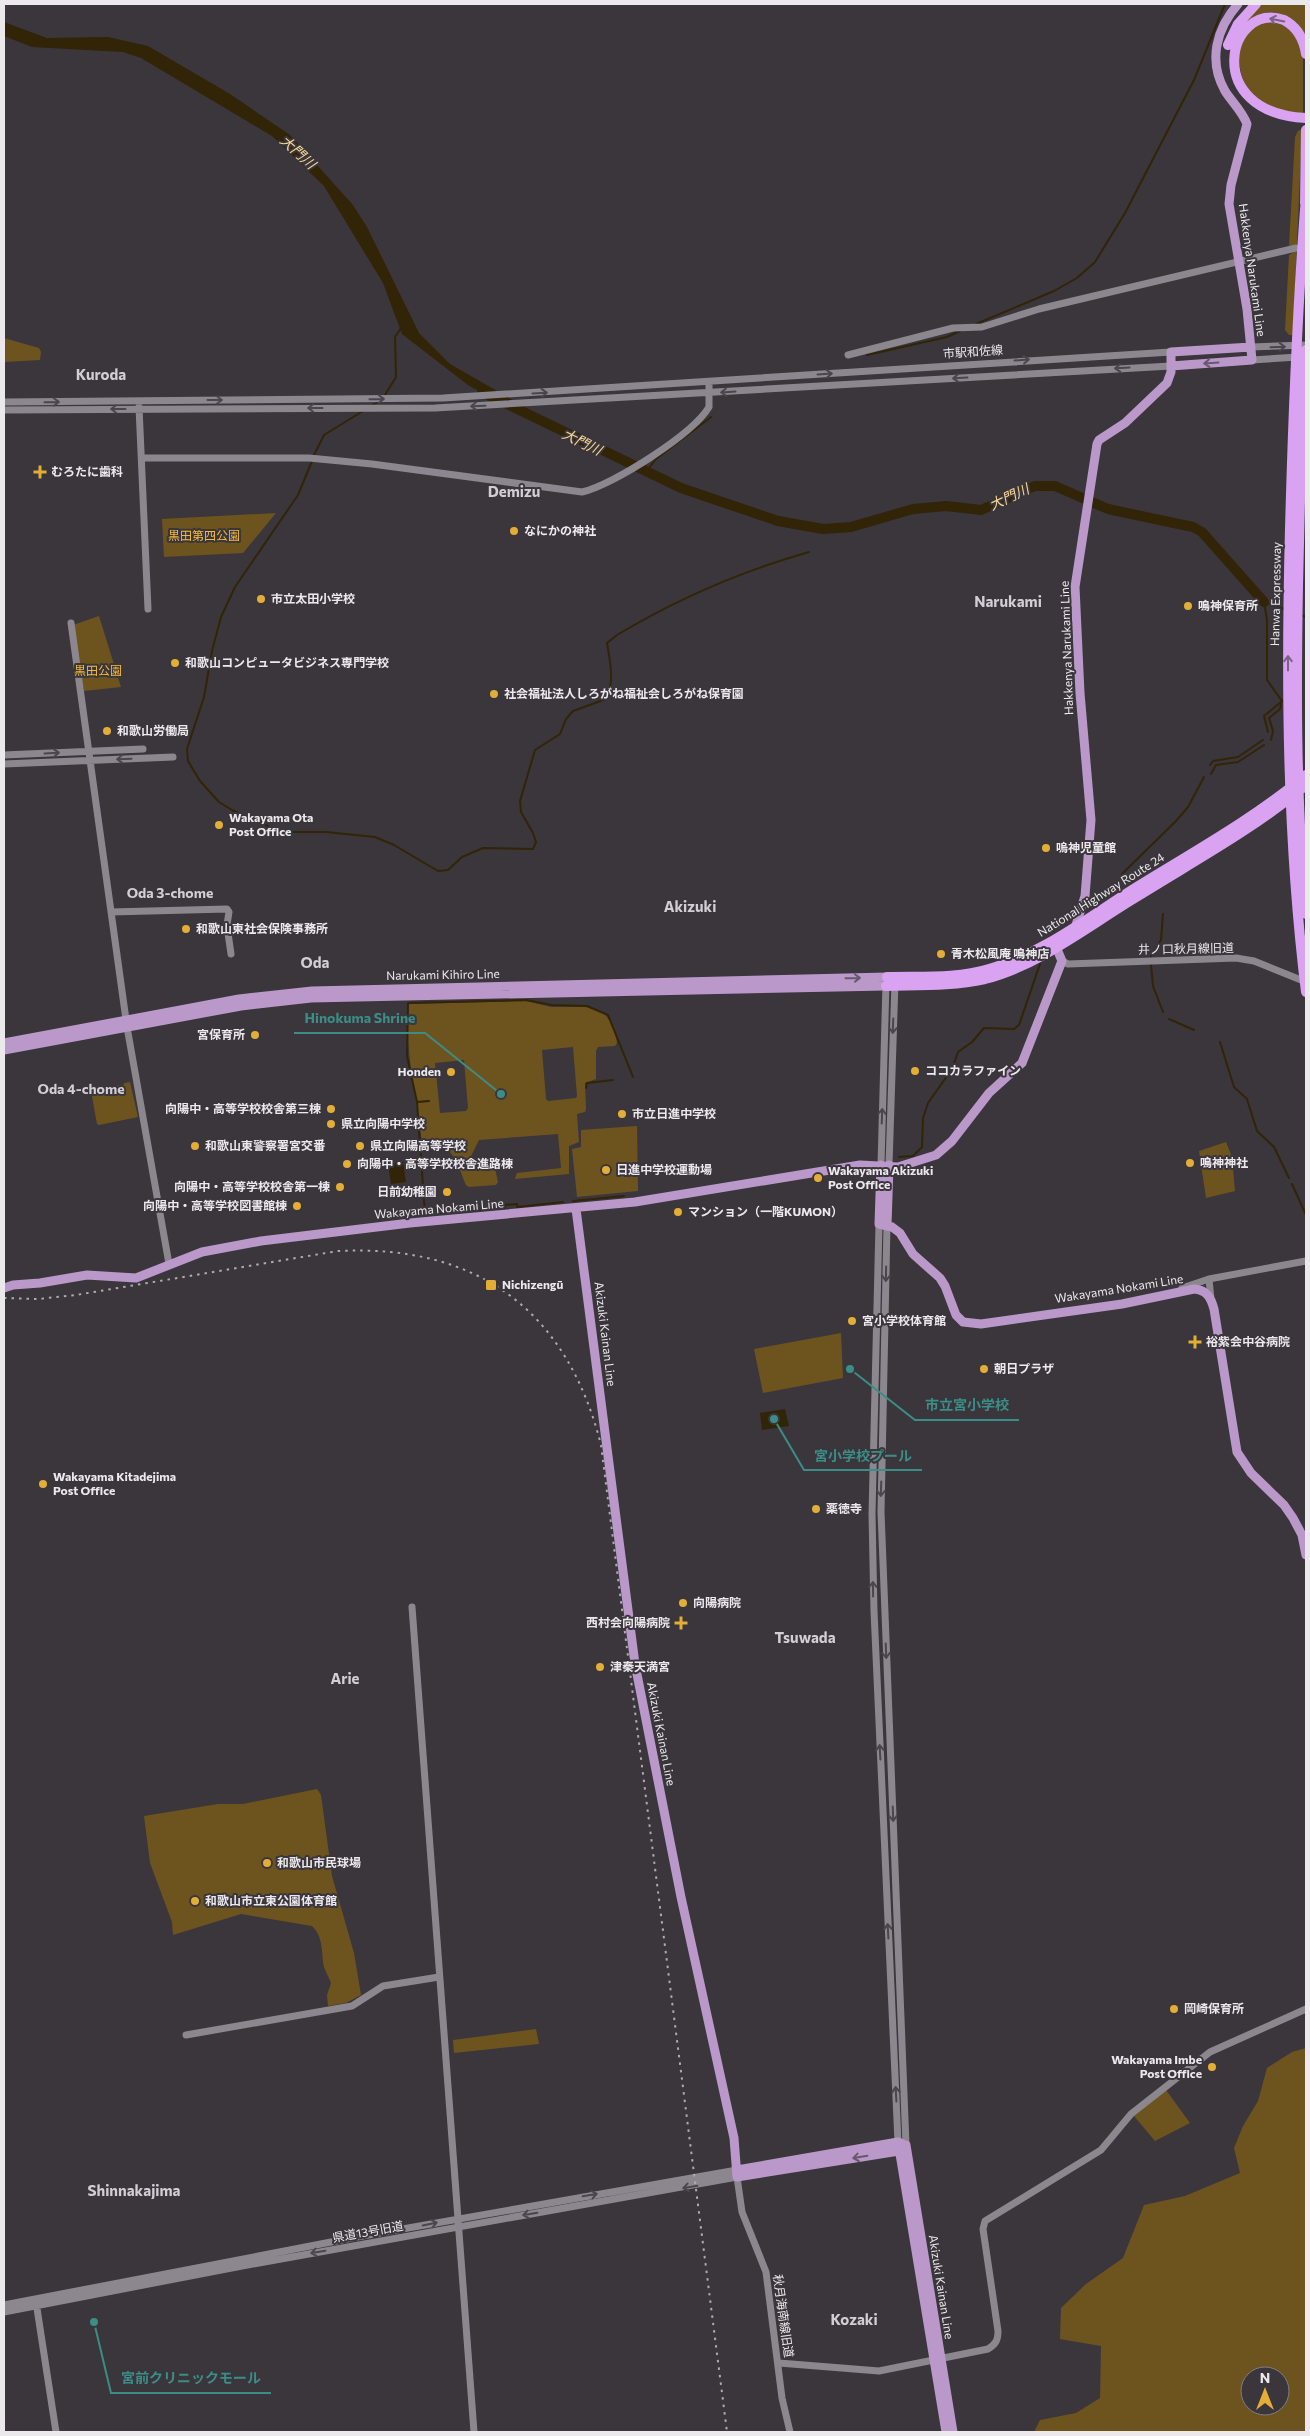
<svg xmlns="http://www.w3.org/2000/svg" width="1310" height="2436" viewBox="0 0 1310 2436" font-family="Commissioner,'Noto Sans JP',sans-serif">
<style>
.green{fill:#6d541f;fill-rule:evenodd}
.water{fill:#322406}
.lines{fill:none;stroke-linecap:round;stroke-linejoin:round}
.stream{stroke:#322406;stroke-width:2}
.river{stroke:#322406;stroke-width:10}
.minor{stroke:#8c878f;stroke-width:7}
.major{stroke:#ba98ca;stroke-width:9}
.highway{stroke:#d9a3f1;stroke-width:10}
.rail{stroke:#aeabb0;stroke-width:2;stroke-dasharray:2.5 5;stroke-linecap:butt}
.oneway{stroke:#7a6284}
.oneway2{stroke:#4a464d}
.oneway3{stroke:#67586e}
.poi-dot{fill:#e3ae35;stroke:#3a363c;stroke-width:2}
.labels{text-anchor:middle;stroke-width:4;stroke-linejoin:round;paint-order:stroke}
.street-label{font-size:12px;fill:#ece9ed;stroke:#3a363c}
.poi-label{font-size:12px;font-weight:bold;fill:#ece9ed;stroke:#3a363c;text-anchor:start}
.park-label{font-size:12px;fill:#f4bb38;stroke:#3a363c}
.water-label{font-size:14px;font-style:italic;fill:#f7d694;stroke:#3a363c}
.neighbourhood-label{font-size:14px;font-weight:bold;fill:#d3cdd5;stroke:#3a363c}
.quarter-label{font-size:15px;font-weight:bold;fill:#d3cdd5;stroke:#3a363c}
.leader{fill:none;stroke:#3b8d87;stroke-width:2}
.callout-dot{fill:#3b8d87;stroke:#3a363c;stroke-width:2}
.callout-label{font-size:14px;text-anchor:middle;font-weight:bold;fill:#3b8d87;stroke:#3a363c;stroke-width:4;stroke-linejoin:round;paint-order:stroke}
</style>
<rect width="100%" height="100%" fill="#3a363c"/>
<path class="green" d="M1261,4H1306V40C1298,32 1290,21 1280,16C1258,2 1238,33 1231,50L1234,38Z
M1276,22L1292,29L1303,52V115C1288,113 1272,110 1259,101C1237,85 1229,40 1257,25C1262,22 1270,22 1276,22Z
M1302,129L1293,335H1289L1285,330L1289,255L1296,251V245L1289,246L1295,137L1298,131Z
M4,338L39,348L41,352L40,360L4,362Z
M276,513L243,553L164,557L162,519Z
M99,616L121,687L84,691L73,625Z
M526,1001L551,1007H586L604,1013L614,1027L617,1043L615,1046L598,1047L596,1051V1079L585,1083L586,1109L585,1112L577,1114L579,1142L569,1146V1174L515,1179L517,1173L561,1168L558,1134L479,1140L471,1156V1164L473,1166L495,1168L498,1182L496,1185L469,1187L466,1185C461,1174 455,1150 442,1147C435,1145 428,1147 422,1143C417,1097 404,1051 409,1004ZM573,1047L577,1096L576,1098L548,1101L546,1099L542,1050ZM464,1060L468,1108L466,1111L440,1113L435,1063Z
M130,1082L138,1117L99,1125L97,1124L91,1091L93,1088L124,1085V1083Z
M637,1126L638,1191L577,1197L572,1149L581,1147V1130Z
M1226,1142L1232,1157L1235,1191L1206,1198L1199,1151Z
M841,1333L843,1378L763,1393L754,1349Z
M317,1789L321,1795L332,1876L354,1953L361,1995L346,2003L328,2006L327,1995L331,1983C329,1978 326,1972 324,1967C321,1952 324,1938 312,1926L241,1914L173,1935L172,1922L150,1863L144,1816L218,1804H243Z
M536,2029L539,2044L454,2053L453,2040Z
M1306,2048V2432H1034L1040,2420L1076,2413L1100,2398L1101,2346L1060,2339L1061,2308L1086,2284L1123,2258L1144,2205L1185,2196L1240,2173L1234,2148L1243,2126L1258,2101L1267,2068L1292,2052ZM1250,2376H1280V2406H1250Z
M1166,2090L1190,2123L1155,2141L1134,2116Z"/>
<path class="water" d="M4,22L47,38L108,37L148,46L230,94L290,135L353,205L367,227L419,333L450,364L537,414L527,417L468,385L402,334L383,283L324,186L272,136L141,58L123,52L32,47L4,36Z
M403,1162L406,1182L391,1184L388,1164Z
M785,1409L789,1426L762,1430L760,1413Z"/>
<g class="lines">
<path class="stream" d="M976,324L1054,291L1077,278L1095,262L1125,213L1194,80L1225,4
M867,355L947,337L960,331
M385,395L396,377L395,337L401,328
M371,406L380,401
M313,457L324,435L363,411
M312,461L298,495L235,587L221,617L212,651L204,697L187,749L188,761L200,781L219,802L232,810L281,832H326L375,837L394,845L438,871L448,870L462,857L483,848L533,849L536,842L533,833L521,812L520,801L535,750L560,734L566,719L573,711L606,699C615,681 610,662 607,643L617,635C677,599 742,571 809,552
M645,473L656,459L711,417
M1301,615L1306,617
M1282,701L1267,680V620L1264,602L1284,609
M1268,732L1264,716L1282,701
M1271,740L1273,731L1269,718L1280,709L1281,704
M1210,765L1213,761L1238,757L1263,740
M1211,774L1216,765L1238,762L1264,745
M1122,874L1176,821L1188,807L1204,777
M1151,956L1161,940L1163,914
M1151,965L1153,986L1163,1012
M1169,1019L1194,1030
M1220,1042L1234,1087L1247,1099L1257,1131L1274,1147L1289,1178
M586,1088L587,1083L613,1080
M429,1101L417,1102L425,1214L434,1213
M417,1102L407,1056L408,1003L526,1000L552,1005L587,1006L608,1015L633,1077
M899,1157L913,1156L922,1147L923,1118L928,1103L952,1069L958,1052L972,1042L984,1028L1014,1029L1019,1025L1040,964
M1292,1184L1306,1215
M573,1201L624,1196
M439,1213L505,1208L504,1205L517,1204V1207L563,1202"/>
<path class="river" d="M482,392L681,488L778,521L823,529L851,527L913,509L946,506L981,510L1035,486H1055L1108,509L1193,527L1202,532L1264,602"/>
<path class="minor" d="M1251,347L1306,345
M848,355L953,328L982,327L1039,309L1296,248
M1252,360L1298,357
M4,402L443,398L1171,352
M139,407L148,609
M4,410L435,408L1171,366
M142,458H309L372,464L582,492C613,485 693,434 709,407V382
M71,623L127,1027L169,1264
M4,755L143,749
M4,764L173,757
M111,912L227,909L229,912L226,931L228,933L231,954
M1062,961L1068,964L1236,958L1254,961L1306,982
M881,1165L886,983
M889,1165L895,982
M879,1224L872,1514L874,1611L898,2142
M887,1225L881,1512L906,2145
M1209,1279L1211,1299
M1182,1288L1209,1279L1306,1261
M412,1607L474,2432
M186,2035L352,2006L383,1986L439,1977
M36,2302L56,2432
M4,2305L357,2237L737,2170
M4,2312L242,2266L737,2177L742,2212L766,2272L782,2398L790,2432
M779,2363L879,2371L988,2349C996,2344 998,2340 998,2331L983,2229L985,2221L1101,2150L1131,2114L1210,2052L1306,2009"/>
<path class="major" d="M1171,366L1252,360L1247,309L1229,204L1231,185L1247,124C1242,111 1232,102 1225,91C1208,61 1216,29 1238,4
M1078,929L1076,925L1085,896L1091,820L1080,693L1075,587L1097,444L1099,440L1125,423L1167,383L1171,372V352L1251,347
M4,1043L239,999L312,991L887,977
M4,1050L241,1006L311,998L886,986
M881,1165L879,1224L892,1227L900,1233L913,1254L940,1278L945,1286L956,1315L963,1322L981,1324L1122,1304L1194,1289C1207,1290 1211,1298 1214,1309L1237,1452L1251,1473L1284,1505L1293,1518L1302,1535L1306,1555
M576,1209L635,1664L681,1897L734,2138L737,2177L899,2151L906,2145
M887,1225L889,1165
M4,1288L13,1285L40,1283L87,1275L136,1278L202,1252L261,1241L410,1223L635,1202L860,1165L898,1167L936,1155L952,1141L989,1093L1022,1063L1062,961L1054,942
M898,2142L946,2432
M906,2145L953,2432
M737,2170L898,2142L903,2144"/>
<path class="highway" d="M1228,45L1238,24L1256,4
M1306,54C1304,40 1297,27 1284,20C1228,0 1200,113 1306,118
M1306,197C1297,308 1293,418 1290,529C1286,683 1287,838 1306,992
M1305,203L1306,130
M1306,350C1301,428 1300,506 1298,585C1296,695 1296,804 1306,914
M887,977C920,976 957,979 989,969C1039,955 1085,920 1129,892C1188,855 1253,820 1306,775
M886,986C919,985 953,986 985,979C1038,966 1091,924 1138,896C1194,861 1255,828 1306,785"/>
<path class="rail" d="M4,1298L38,1299L76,1295L338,1251C477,1244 567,1310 601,1445L727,2432"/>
</g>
<defs><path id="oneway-shaft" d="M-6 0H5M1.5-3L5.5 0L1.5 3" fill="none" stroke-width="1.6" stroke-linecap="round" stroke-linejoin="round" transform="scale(1.25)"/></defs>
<g class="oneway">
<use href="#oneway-shaft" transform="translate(1277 20) rotate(-169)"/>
<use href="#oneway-shaft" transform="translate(1288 663) rotate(-90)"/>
</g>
<g class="oneway2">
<use href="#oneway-shaft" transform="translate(1278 347) rotate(-2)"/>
<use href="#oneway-shaft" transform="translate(1022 360) rotate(-4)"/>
<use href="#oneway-shaft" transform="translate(1122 368) rotate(177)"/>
<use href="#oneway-shaft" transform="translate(825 374) rotate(-4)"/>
<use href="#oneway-shaft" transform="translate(960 378) rotate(177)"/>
<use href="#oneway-shaft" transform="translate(728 392) rotate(176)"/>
<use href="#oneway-shaft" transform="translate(540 393) rotate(-3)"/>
<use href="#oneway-shaft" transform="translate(377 399) rotate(-1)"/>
<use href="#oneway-shaft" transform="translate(215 400)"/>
<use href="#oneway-shaft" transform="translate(52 402) rotate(-1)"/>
<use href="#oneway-shaft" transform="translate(478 406) rotate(178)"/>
<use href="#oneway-shaft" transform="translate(315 408) rotate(180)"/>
<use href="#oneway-shaft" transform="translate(118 409) rotate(180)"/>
<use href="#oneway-shaft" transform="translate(52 753) rotate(-3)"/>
<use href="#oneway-shaft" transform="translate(124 759) rotate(178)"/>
<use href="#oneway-shaft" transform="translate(893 1026) rotate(92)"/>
<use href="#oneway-shaft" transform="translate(882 1116) rotate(-88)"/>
<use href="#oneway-shaft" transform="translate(886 1274) rotate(91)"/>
<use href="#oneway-shaft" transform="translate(881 1489) rotate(92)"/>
<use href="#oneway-shaft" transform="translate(873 1589) rotate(-91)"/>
<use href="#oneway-shaft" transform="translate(886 1651) rotate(88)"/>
<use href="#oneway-shaft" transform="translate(880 1752) rotate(-93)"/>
<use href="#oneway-shaft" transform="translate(893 1814) rotate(88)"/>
<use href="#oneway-shaft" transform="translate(888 1931) rotate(-93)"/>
<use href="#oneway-shaft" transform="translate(896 2094) rotate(-93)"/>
<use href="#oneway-shaft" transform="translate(690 2187) rotate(171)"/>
<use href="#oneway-shaft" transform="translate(590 2195) rotate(-10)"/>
<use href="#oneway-shaft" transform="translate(530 2214) rotate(170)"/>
<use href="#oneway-shaft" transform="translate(430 2224) rotate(-11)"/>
<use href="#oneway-shaft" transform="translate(318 2252) rotate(170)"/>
</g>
<g class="oneway3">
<use href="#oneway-shaft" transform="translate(1211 363) rotate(176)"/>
<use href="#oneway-shaft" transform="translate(853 978) rotate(-1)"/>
<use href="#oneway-shaft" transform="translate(860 2157) rotate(171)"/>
</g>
<g class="poi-dot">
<path d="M37.5 464.5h5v5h5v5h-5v5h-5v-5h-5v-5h5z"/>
<circle cx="514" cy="531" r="5"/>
<circle cx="261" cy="599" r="5"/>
<circle cx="1188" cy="606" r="5"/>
<circle cx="175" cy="663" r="5"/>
<circle cx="494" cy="694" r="5"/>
<circle cx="107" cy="731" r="5"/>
<circle cx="219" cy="825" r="5"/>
<circle cx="1046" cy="848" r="5"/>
<circle cx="186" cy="929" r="5"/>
<circle cx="941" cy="954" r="5"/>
<circle cx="255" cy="1035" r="5"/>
<circle cx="915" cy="1071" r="5"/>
<circle cx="451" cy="1072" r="5"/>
<circle cx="331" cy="1109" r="5"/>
<circle cx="622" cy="1114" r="5"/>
<circle cx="331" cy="1124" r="5"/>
<circle cx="195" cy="1146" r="5"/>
<circle cx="360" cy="1146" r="5"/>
<circle cx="1190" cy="1163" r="5"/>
<circle cx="347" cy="1164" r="5"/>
<circle cx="606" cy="1170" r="5"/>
<circle cx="818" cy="1178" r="5"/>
<circle cx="340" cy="1187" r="5"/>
<circle cx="447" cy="1192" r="5"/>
<circle cx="297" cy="1206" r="5"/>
<circle cx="678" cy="1212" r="5"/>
<rect x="485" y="1279" width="12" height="12" rx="2.5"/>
<circle cx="852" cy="1321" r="5"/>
<path d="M1192.5 1334.5h5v5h5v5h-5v5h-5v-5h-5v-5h5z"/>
<circle cx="984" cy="1369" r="5"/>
<circle cx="43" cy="1484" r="5"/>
<circle cx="816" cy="1509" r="5"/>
<circle cx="683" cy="1603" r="5"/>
<path d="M678.5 1615.5h5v5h5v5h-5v5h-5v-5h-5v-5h5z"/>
<circle cx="600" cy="1667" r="5"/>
<circle cx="267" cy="1863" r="5"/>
<circle cx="195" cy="1901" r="5"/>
<circle cx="1174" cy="2009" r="5"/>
<circle cx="1212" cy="2067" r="5"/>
</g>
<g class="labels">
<g class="street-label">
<text transform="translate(1252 270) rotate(82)" y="4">Hakkenya Narukami Line</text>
<text transform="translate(973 352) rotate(-4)" y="4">市駅和佐線</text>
<text transform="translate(1276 594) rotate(-89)" y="4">Hanwa Expressway</text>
<text transform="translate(1067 648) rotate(-92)" y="4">Hakkenya Narukami Line</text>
<text transform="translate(1101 895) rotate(-32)" y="4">National Highway Route 24</text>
<text transform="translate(1186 949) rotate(-1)" y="4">井ノ口秋月線旧道</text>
<text transform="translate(443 975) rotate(-1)" y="4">Narukami Kihiro Line</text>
<text transform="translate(439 1209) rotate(-5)" y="4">Wakayama Nokami Line</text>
<text transform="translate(1119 1289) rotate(-9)" y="4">Wakayama Nokami Line</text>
<text transform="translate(605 1334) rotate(83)" y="4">Akizuki Kainan Line</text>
<text transform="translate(661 1734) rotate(79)" y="4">Akizuki Kainan Line</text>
<text transform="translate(368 2232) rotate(-10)" y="4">県道13号旧道</text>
<text transform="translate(941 2287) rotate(81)" y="4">Akizuki Kainan Line</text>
<text transform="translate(783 2316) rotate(82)" y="4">秋月海南線旧道</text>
</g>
<g class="poi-label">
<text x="51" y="476">むろたに歯科</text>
<text x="524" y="535">なにかの神社</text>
<text x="271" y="603">市立太田小学校</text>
<text x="1198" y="610">鳴神保育所</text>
<text x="185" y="667">和歌山コンピュータビジネス専門学校</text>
<text x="504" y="698">社会福祉法人しろがね福祉会しろがね保育園</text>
<text x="117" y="735">和歌山労働局</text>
<text x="229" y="822">Wakayama Ota<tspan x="229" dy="14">Post Office</tspan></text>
<text x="1056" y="852">嗚神児童館</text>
<text x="196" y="933">和歌山東社会保険事務所</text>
<text x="951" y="958">青木松風庵 鳴神店</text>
<text x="245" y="1039" text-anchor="end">宮保育所</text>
<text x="925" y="1075">ココカラファイン</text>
<text x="441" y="1076" text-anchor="end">Honden</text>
<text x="321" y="1113" text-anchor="end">向陽中・高等学校校舎第三棟</text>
<text x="632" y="1118">市立日進中学校</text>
<text x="341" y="1128">県立向陽中学校</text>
<text x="205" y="1150">和歌山東警察署宮交番</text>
<text x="370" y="1150">県立向陽高等学校</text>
<text x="1200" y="1167">鳴神神社</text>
<text x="357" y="1168">向陽中・高等学校校舎進路棟</text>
<text x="616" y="1174">日進中学校運動場</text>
<text x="828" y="1175">Wakayama Akizuki<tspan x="828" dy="14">Post Office</tspan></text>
<text x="330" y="1191" text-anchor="end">向陽中・高等学校校舎第一棟</text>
<text x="437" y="1196" text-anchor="end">日前幼稚園</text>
<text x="287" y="1210" text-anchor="end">向陽中・高等学校図書館棟</text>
<text x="688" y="1216">マンション（一階KUMON）</text>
<text x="502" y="1289">Nichizengū</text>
<text x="862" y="1325">宮小学校体育館</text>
<text x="1206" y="1346">裕紫会中谷病院</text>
<text x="994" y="1373">朝日プラザ</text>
<text x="53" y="1481">Wakayama Kitadejima<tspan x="53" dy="14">Post Office</tspan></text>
<text x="826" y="1513">薬徳寺</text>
<text x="693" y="1607">向陽病院</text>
<text x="670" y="1627" text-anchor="end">西村会向陽病院</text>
<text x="610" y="1671">津秦天満宮</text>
<text x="277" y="1867">和歌山市民球場</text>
<text x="205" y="1905">和歌山市立東公園体育館</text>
<text x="1184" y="2013">岡崎保育所</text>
<text x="1202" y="2064" text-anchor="end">Wakayama Imbe<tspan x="1202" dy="14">Post Office</tspan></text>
</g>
<g class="park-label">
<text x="204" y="540">黒田第四公園</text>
<text x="98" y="675">黒田公園</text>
</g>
<g class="water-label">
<text transform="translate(298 152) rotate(42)" y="5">大門川</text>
<text transform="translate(582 442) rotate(26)" y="5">大門川</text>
<text transform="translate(1009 497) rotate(-25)" y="5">大門川</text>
</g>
<g class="neighbourhood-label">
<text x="170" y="898">Oda 3-chome</text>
<text x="81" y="1094">Oda 4-chome</text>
</g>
<g class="quarter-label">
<text x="101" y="380">Kuroda</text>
<text x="514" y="497">Demizu</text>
<text x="1008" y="607">Narukami</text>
<text x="690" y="912">Akizuki</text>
<text x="315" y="968">Oda</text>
<text x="805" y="1643">Tsuwada</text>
<text x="345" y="1684">Arie</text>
<text x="134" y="2196">Shinnakajima</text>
<text x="854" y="2325">Kozaki</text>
</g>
</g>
<path class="leader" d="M501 1094L425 1033H294M850 1369L915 1420H1019M774 1419L804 1470H922M94 2322L111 2393H271"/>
<g class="callout-dot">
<circle cx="501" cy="1094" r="5"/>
<circle cx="850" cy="1369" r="5"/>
<circle cx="774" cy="1419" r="5"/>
<circle cx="94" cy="2322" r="5"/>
</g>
<g class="callout-label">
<text x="360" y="1023">Hinokuma Shrine</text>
<text x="967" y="1410">市立宮小学校</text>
<text x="863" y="1461">宮小学校プール</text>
<text x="191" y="2383">宮前クリニックモール</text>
</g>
<rect width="1310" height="2436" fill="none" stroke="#ece9ed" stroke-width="10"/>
<g transform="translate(1265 2391)"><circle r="24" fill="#3a363c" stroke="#817e83"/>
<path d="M0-4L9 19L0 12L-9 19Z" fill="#e3ae35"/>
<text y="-8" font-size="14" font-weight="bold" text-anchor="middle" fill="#ece9ed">N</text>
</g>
</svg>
